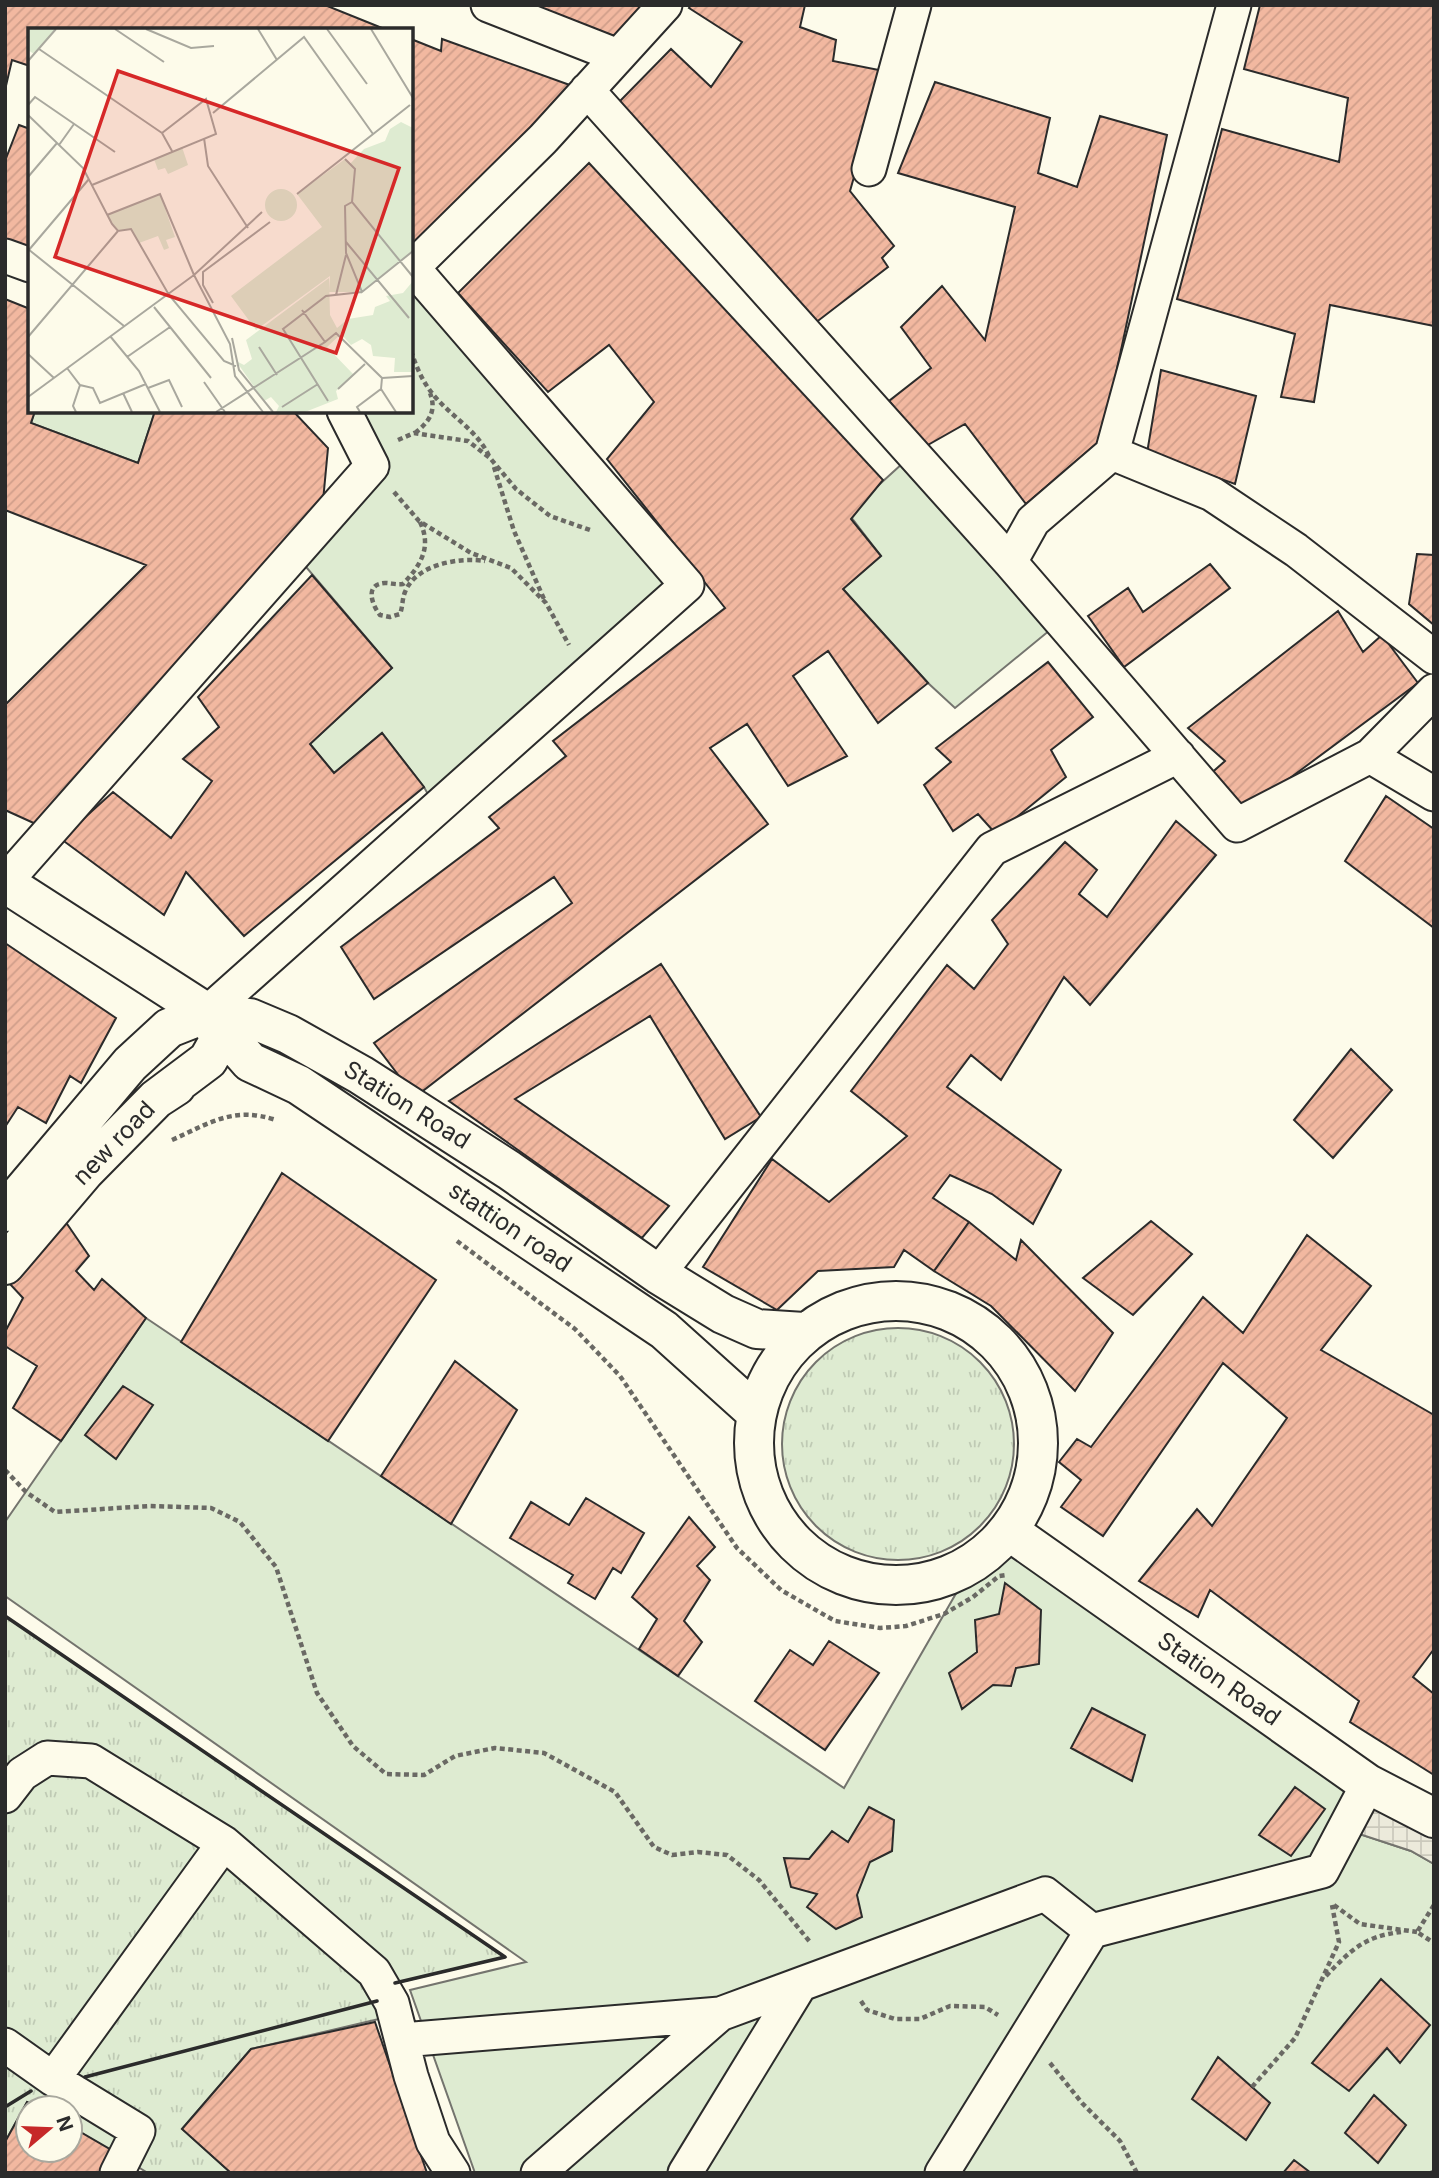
<svg xmlns="http://www.w3.org/2000/svg" width="1439" height="2178" viewBox="0 0 1439 2178" font-family="Inter,sans-serif">
<style>
.grass{fill:url(#grass-tufts);stroke:#74746e;stroke-width:2}
.park{fill:#deebd1;stroke:#74746e;stroke-width:2}
.plaza{fill:url(#plaza-grid);stroke:#74746e;stroke-width:2}
.building{fill:url(#building-hatch);stroke:#2b2b2b;stroke-width:2}
.lines{fill:none;stroke-linecap:round;stroke-linejoin:round}
.street-casing{stroke:#2b2b2b;stroke-width:37}
.secondary-casing{stroke:#2b2b2b;stroke-width:42}
.path{stroke:#6a6964;stroke-width:4.5;stroke-dasharray:5 3.5;stroke-linecap:butt}
.street{stroke:#fdfbea;stroke-width:33}
.secondary{stroke:#fdfbea;stroke-width:38}
.wall{stroke:#2b2b2b;stroke-width:3.5}
.labels{text-anchor:middle;stroke-width:5;stroke-linejoin:round;paint-order:stroke}
.street-label{font-size:24px;fill:#2b2b2b;stroke:#fdfbea}
.inset-road{fill:none;stroke:#a9a89e;stroke-width:2}
.view{fill:#d62828;fill-opacity:0.15;stroke:#d62828;stroke-width:3.5}
.inset-edge{fill:none;stroke:#2b2b2b;stroke-width:3.5}
</style>
<defs>
<pattern id="grass-tufts" width="24" height="20" patternUnits="userSpaceOnUse" patternTransform="scale(1.75)"><rect width="24" height="20" fill="#deebd1"/><path d="M3 7l-1-3M5 7V3M7 7l1-3M15 17l-1-3M17 17v-4M19 17l1-3" fill="none" stroke="#bfcab4"/></pattern>
<pattern id="plaza-grid" width="8" height="8" patternUnits="userSpaceOnUse" patternTransform="scale(1.75)"><rect width="8" height="8" fill="#eceadb"/><path d="M0 4h8M4 0v8" fill="none" stroke="#cbc9bc"/></pattern>
<pattern id="building-hatch" width="6" height="6" patternUnits="userSpaceOnUse" patternTransform="scale(1.75)"><rect width="6" height="6" fill="#f2b8a0"/><path d="M-1 1l2-2M0 6l6-6M5 7l2-2" fill="none" stroke="#d09e8a"/></pattern>
</defs>
<rect width="100%" height="100%" fill="#fdfbea"/>
<path class="grass" d="M782 1444a116 116 0 1 1 232 0a116 116 0 1 1-232 0Z
M5,1616L505,1957L392,1984L396,2015L251,2049L182,2129L231,2173H148L70,2126V2108H38L27,2102L5,2142Z"/>
<path class="park" d="M411,269L687,585L436,809L424,787L382,733L334,773L310,744L392,668L295,554L372,466L344,411H411Z
M35,411H155L138,463L31,423Z
M914,453L1061,621L955,708L928,683L843,589L881,556L848,513Z
M146,1318L844,1788L973,1564L1009,1531L1368,1784L1344,1829L1411,1851L1434,1864V2173H475L410,1990L526,1962L5,1596V1522Z"/>
<path class="plaza" d="M1368,1784L1434,1818V1864L1411,1851L1344,1829Z"/>
<path class="building" d="M5,5H325L387,30H30V66L12,60L5,90Z
M521,5H651L616,43Z
M691,5H805L800,27L836,40L833,61L884,71L850,191L894,246L882,258L888,267L810,327L619,102L671,49L711,87L742,42L689,8Z
M1260,5H1434V326L1330,305L1314,402L1281,397L1295,334L1177,299L1222,129L1339,162L1348,98L1244,69Z
M411,39L441,51L442,39L578,88L411,253Z
M935,82L1050,118L1038,173L1077,187L1100,116L1167,135L1102,439L1026,504L965,424L926,446L889,401L931,368L901,327L942,286L985,340L1015,207L898,173Z
M19,125L30,129V251L5,242V161Z
M589,163L883,480L851,519L881,556L843,589L928,683L878,723L828,651L793,676L847,756L788,786L747,724L710,748L768,824L415,1097L374,1043L572,903L554,877L374,999L341,947L499,828L489,817L566,756L553,741L725,608L607,459L654,402L609,345L548,392L458,293Z
M5,299L30,309V411H35L31,423L138,463L155,411H293L328,448L323,501L38,825L5,810V705L146,565L5,510Z
M1161,370L1256,396L1235,484L1147,453Z
M1417,554L1434,555V625L1409,604Z
M1210,564L1230,588L1124,667L1088,616L1128,588L1143,612Z
M312,575L392,668L310,744L334,773L382,733L424,787L244,936L186,872L164,915L61,839L113,792L171,838L212,781L183,759L219,727L198,697Z
M1338,611L1363,652L1382,635L1418,683L1286,781L1235,814L1207,777L1225,761L1188,728Z
M1048,662L1093,717L1051,750L1066,777L996,834L978,814L953,831L924,785L951,762L936,748Z
M1386,796L1434,829V928L1345,861Z
M1176,821L1216,855L1090,1005L1064,977L1001,1080L971,1055L947,1087L1061,1170L1033,1224L992,1194L950,1175L933,1198L969,1222L934,1271L904,1250L894,1267L818,1271L777,1310L703,1267L772,1159L829,1202L907,1136L851,1091L947,965L974,989L1008,944L992,920L1065,842L1097,870L1079,894L1107,917Z
M5,943L116,1018L81,1083L70,1076L46,1123L18,1107L5,1127Z
M661,964L761,1117L725,1139L650,1016L515,1099L669,1206L642,1238L449,1101Z
M1351,1049L1392,1090L1333,1158L1294,1120Z
M282,1173L436,1280L328,1441L181,1342Z
M63,1218L89,1256L76,1271L94,1290L102,1279L146,1318L61,1441L13,1408L37,1366L5,1346V1332L23,1298L9,1283Z
M1151,1221L1192,1254L1133,1315L1083,1278Z
M969,1222L1016,1260L1021,1240L1113,1333L1075,1391L991,1306L934,1271Z
M1307,1235L1371,1286L1321,1350L1434,1415V1649L1413,1677L1434,1694V1775L1350,1722L1359,1701L1210,1590L1198,1617L1139,1581L1197,1509L1212,1526L1287,1418L1223,1363L1103,1536L1061,1507L1081,1480L1059,1462L1077,1439L1091,1447L1203,1297L1243,1333Z
M455,1361L517,1410L451,1524L381,1476Z
M123,1386L153,1405L116,1459L85,1435Z
M586,1498L644,1533L621,1573L613,1568L595,1599L568,1583L573,1575L510,1538L531,1502L569,1525Z
M689,1517L715,1547L697,1566L710,1580L684,1621L702,1642L678,1676L639,1649L657,1619L632,1597Z
M1005,1583L1041,1610L1039,1664L1016,1668L1011,1686L993,1685L962,1709L949,1673L977,1652L975,1620L999,1614Z
M829,1641L879,1673L825,1750L755,1701L790,1650L813,1665Z
M1092,1708L1145,1735L1132,1781L1071,1748Z
M1295,1787L1325,1809L1291,1856L1259,1835Z
M869,1807L894,1820L892,1851L870,1862L857,1895L862,1917L836,1929L807,1907L817,1894L791,1887L784,1858L809,1859L832,1831L848,1842Z
M1381,1979L1430,2025L1400,2063L1387,2048L1349,2091L1312,2063Z
M375,2022L427,2173H231L182,2129L251,2049Z
M1218,2057L1270,2103L1246,2140L1192,2099Z
M1374,2095L1406,2125L1378,2163L1345,2133Z
M27,2102L38,2108H28V2150H70V2126L113,2151L101,2173H5V2142Z
M1294,2160L1311,2173H1283Z"/>
<g class="lines">
<g class="street-casing">
<path id="street" d="M488,5L618,56
M587,90L1010,562L1237,825L1370,756L1434,691
M869,169L914,5
M5,256L30,265
M411,269L543,139L665,5
M1112,453L1234,5
M1010,562L1033,521L1112,453L1212,494L1296,550L1434,657
M1370,756L1434,794
M5,882L372,466L344,411
M207,1013L687,585L413,268
M658,1274L992,849L1178,756
M5,1796L22,1774L47,1758L91,1761L224,1843L374,1972L392,2003L411,2076L433,2142L453,2173
M402,2040L720,2014
M5,2045L53,2079L224,1843
M53,2079L138,2131L117,2173
M538,2173L720,2014L1045,1894L1092,1931
M685,2173L800,1985
M942,2173L1092,1931L1322,1871L1368,1784"/>
</g>
<g class="secondary-casing">
<path id="secondary" d="M5,883L207,1013L250,1018L288,1034L361,1075L509,1170L658,1274L723,1314L757,1329L804,1332
M156,1099L208,1060L220,1039L207,1013L250,1062L299,1085L664,1330L755,1412
M5,1212L130,1064L169,1028L207,1013
M5,1265L85,1171L156,1099L176,1086
M754 1443a142 142 0 1 1 284 0a142 142 0 1 1-284 0Z
M1009,1531L1368,1784L1434,1818"/>
</g>
<path class="path" d="M411,351C417,369 424,385 437,399C454,418 478,432 489,456
M415,433C429,422 437,411 430,393
M398,440L414,433L468,441L490,458L516,489L550,516L590,530
M494,467L514,531L544,599
M394,492L419,521L471,553L511,568L546,603L569,645
M420,522C432,547 421,565 403,584C396,585 391,583 385,583C364,584 372,605 380,615L390,617L400,614C403,606 402,599 405,592C416,564 460,557 485,561
M172,1140C210,1123 233,1106 276,1120
M457,1241L575,1329L620,1376L737,1548L781,1590L835,1621L880,1628L906,1626L944,1614L973,1597L999,1576L1006,1575
M5,1470L26,1492L55,1512L150,1506L211,1508L240,1522L276,1567L317,1693L353,1746L386,1774L424,1775L455,1756L495,1748L544,1753L615,1792L654,1847L672,1855L698,1852L727,1855L759,1880L810,1942
M1334,1905L1360,1924L1417,1932
M1434,1905L1417,1932L1434,1943
M1326,1976C1350,1951 1364,1936 1401,1932
M861,2001L867,2010L895,2019H920L950,2006L985,2007L998,2015
M1050,2063L1082,2103L1120,2141L1137,2173
M1252,2087L1295,2038L1339,1942L1332,1905
M1431,2173L1434,2172"/>
<use href="#street" class="street"/>
<use href="#secondary" class="secondary"/>
<path class="wall" d="M5,1616L505,1957L395,1983
M85,2077L377,2001
M5,2107L31,2091"/>
</g>
<g class="labels">
<g class="street-label">
<text transform="translate(407 1105) rotate(32)" y="8">Station Road</text>
<text transform="translate(114 1143) rotate(-46)" y="8">new road</text>
<text transform="translate(510 1227) rotate(34)" y="8">stattion road</text>
<text transform="translate(1219 1679) rotate(35)" y="8">Station Road</text>
</g>
</g>
<g transform="translate(28 28)">
<rect width="385" height="385" fill="#fdfbea"/>
<path d="M0,1H28L6,26L0,22ZM237 177a16 16 0 1 1 32 0a16 16 0 1 1-32 0ZM301,250L302,287L309,300L320,291L345,287L347,279L362,273L358,268L375,265L385,253V344H366L367,330L345,328L343,317L334,311L323,317L313,306L299,319L326,347L308,363L310,371L277,384H248L251,378L243,369L236,373L208,333L216,337L224,331L218,312Z" fill="#deebd1"/>
<path d="M373,94L385,100V223L334,264H301L302,248L228,302L203,268L294,199L269,166L317,131L322,136L336,121L357,113L362,101ZM154,119L160,137L140,146L137,140L130,142L126,131ZM132,166L147,209L138,212L141,220L136,222L130,208L111,215L103,202L90,203L79,187Z" fill="#deebd1"/>
<path class="inset-road" d="M87,1L136,34M118,1L163,20L186,18M230,1L249,32M299,1L339,56M343,1L385,70M11,21L134,105M0,33L28,1M0,77L7,69L87,124M185,85L276,9L345,106M0,87L55,140L84,196L90,203L103,201L141,267L196,333L208,338M176,110L180,138L220,200M31,117L46,96M317,131L327,141L324,174L385,249M0,149L29,115M64,157L188,106L178,71L134,105L144,123M269,166L382,77M324,174L317,178L318,225L334,264L385,223M234,184L166,247L202,316L207,348L235,384M318,214L381,290M0,221L96,298M0,223L61,151M308,267L318,227M185,275L175,257V244L242,194M126,279L183,350M82,308L111,343L132,384M0,309L90,203M204,310L211,342L245,384M297,314L308,305L354,350L353,361M231,319L249,347M0,326L26,350M99,329L142,299M39,340L52,357L65,360L72,375L118,356M354,350L385,348M176,354L197,384M120,360L141,352L154,379M310,361L337,336M95,365L104,384M0,369L166,247L132,166L79,187M300,373L255,301L298,268L334,264M254,379L290,356M48,384L45,378L52,357M188,384L297,314L274,282M332,384L329,379L353,361L368,384"/>
<path class="view" d="M90,43L371,140L308,325L27,229Z"/>
<rect width="385" height="385" class="inset-edge"/>
</g>
<rect width="1439" height="2178" fill="none" stroke="#2b2b2b" stroke-width="14"/>
<g transform="translate(49 2129) rotate(71)"><circle r="33" fill="#fdfbea" stroke="#a9a89e" stroke-width="2"/>
<path d="M0-5L12 26L0 18L-12 26Z" fill="#c62828"/>
<text y="-10" font-size="19" font-weight="bold" text-anchor="middle" fill="#2b2b2b">N</text>
</g>
</svg>
